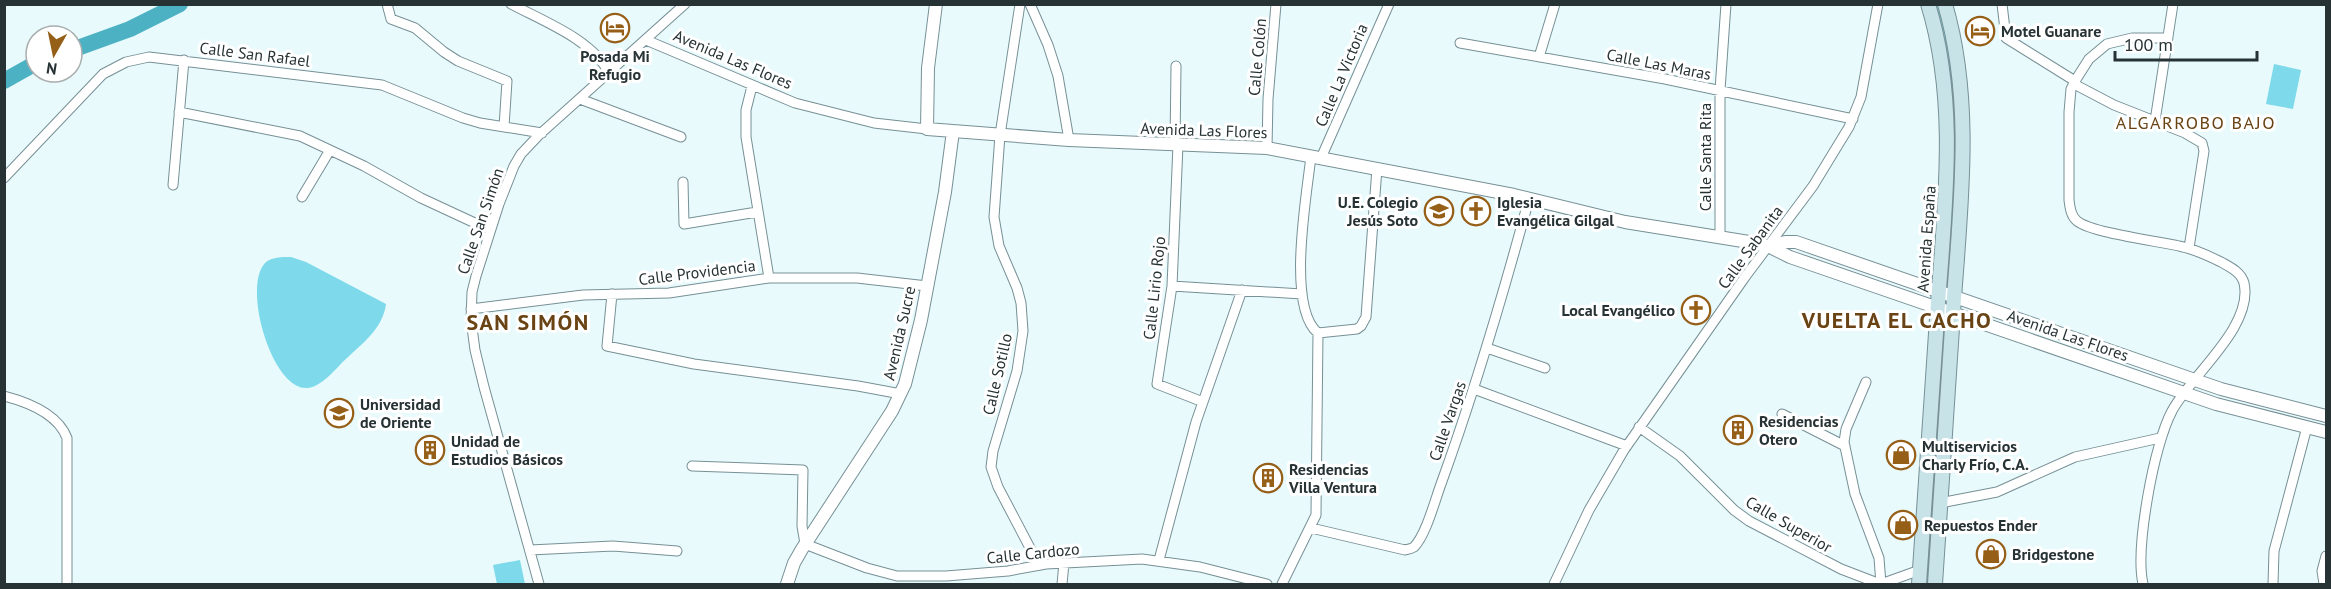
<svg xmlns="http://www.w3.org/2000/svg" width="2331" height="589" viewBox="0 0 2331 589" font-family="'PT Sans',sans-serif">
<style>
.green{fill:#7edaea}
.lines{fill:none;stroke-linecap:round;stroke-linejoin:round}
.river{stroke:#4cb2c3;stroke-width:16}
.minor-casing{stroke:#769095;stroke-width:11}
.tertiary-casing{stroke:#769095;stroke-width:14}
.secondary-casing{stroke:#769095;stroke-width:16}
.minor{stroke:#fff;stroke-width:9}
.tertiary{stroke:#fff;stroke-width:12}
.secondary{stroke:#c8e3e8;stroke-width:14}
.labels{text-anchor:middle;stroke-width:6;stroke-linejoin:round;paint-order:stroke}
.poi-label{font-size:16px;font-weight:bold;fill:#273234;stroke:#fff;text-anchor:start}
.street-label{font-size:16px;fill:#273234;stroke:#fff}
.neighbourhood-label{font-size:18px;letter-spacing:1.5px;fill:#694314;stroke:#fff}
.district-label{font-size:22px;font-weight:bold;letter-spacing:1.5px;fill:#694314;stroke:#fff}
</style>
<rect width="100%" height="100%" fill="#e9fafd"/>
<path class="green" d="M1934,5H1940C1959,81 1958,153 1953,231Z
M2274,64L2301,70L2293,109L2266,104Z
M291,257L306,262L386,304C383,328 363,343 347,358C337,367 321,388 307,388C272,390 242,287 265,263C271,257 282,257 291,257Z
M520,560L525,584H497L493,565Z"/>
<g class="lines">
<path class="river" d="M72,50L130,29L180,4
M4,81L36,63"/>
<g class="minor-casing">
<path id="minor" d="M387,4L391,19L415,28L444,52L458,61L507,81L504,127
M511,4C543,21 593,40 609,73
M1020,4L1000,135L994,217L999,246L1017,288L1021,303L1023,331L1017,371L993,451L991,467L998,487L1039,565
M1030,4L1048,45L1058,76L1069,140
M2002,4L2006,38L2075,81
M646,40L795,103L874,123L927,129
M1460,43L1665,79L1853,119
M1539,57L1555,4
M2074,84L2114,105L2185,133L2202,143L2204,151L2189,248
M752,86L746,110V137L769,278
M580,99L681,137
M179,112L300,136L364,166L421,198L490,230
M2155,121L2173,4
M1175,145L1176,66
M1178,145L1172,286L1157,384L1203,402
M1267,148L1268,99L1276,4
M1311,156C1307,194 1286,307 1318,333L1357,329L1361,326L1366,317L1377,168
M1321,158L1389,4
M4,178L103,74L126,62L149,57L382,85L463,118L480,123L542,133
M683,182L684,224L757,212
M173,185L184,60
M302,197L330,150
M1720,237V90L1726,4
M1172,286L1302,294
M612,294L607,346L694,364L858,386L901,394
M471,309L583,295L669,293L769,278H857L927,286
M1487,348L1545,368
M1866,382L1846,429L1844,442L1855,494L1879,558L1881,584
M1474,389L1627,446
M4,396C27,402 58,414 67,438V584
M1782,414L1845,446
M1639,427L1680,456L1734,510L1749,521L1841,569L1880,584
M692,466L803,470L802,526L805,544L867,568L897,576H946L1008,571L1046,564L1142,559L1200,567L1267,584
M1940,503L1997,492L2075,457L2160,438
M1311,528L1405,550C1409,549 1411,549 1414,547C1426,535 1435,500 1441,484C1475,390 1503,295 1529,199
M530,550L613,546L677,551
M1159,560L1196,422L1242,290
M539,584L484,387L475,350L471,320L472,292L476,276L499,204L514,166L521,154L539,135L685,4
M1062,584L1064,563
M1282,584L1316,515L1318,333
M1554,584L1589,510L1624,450L1745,277L1813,186L1849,127L1861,97L1878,4
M1881,584L1920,570
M2143,584C2135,548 2154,444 2172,411C2190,376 2254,327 2244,283C2241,272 2230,267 2221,262C2207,255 2194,249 2179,246C2157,241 2092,233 2077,221C2071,216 2070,208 2069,200V112L2071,89L2075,81L2089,59L2107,44L2132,38H2168
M2273,584L2274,551L2307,427
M2324,584L2322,571L2326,556"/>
</g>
<g class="tertiary-casing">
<path id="tertiary" d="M936,4L928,68L927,129L1069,140L1267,148L1514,195L1625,222L1749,242L1768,246L1790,257L2216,404L2326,432
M1768,246L1785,242H1796L2221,389L2326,416
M787,584L794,563L802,549L892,411L905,384L921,320L945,192L953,131"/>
</g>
<g class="secondary-casing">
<path id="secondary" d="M1919,584C1925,491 1932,397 1938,303C1945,204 1958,101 1928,4
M1935,584C1941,489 1947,394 1954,298C1961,201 1973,99 1945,4"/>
</g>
<use href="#minor" class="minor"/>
<use href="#tertiary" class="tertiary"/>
<use href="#secondary" class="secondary"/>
</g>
<defs>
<g id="hotel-ring" transform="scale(1.5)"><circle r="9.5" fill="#fff" stroke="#965f18" stroke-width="1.5"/><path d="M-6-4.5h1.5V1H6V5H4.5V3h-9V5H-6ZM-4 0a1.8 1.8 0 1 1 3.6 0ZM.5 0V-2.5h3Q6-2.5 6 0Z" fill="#965f18"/></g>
<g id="school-ring" transform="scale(1.5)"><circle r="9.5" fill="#fff" stroke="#965f18" stroke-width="1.5"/><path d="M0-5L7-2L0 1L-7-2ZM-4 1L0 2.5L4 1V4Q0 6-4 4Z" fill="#965f18"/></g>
<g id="church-ring" transform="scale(1.5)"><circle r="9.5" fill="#fff" stroke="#965f18" stroke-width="1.5"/><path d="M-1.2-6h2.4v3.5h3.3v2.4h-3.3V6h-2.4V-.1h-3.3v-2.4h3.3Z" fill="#965f18"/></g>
<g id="university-ring" transform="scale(1.5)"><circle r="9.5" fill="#fff" stroke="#965f18" stroke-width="1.5"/><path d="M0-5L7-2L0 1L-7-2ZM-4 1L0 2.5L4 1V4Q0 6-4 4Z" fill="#965f18"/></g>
<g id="building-ring" transform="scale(1.5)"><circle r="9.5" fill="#fff" stroke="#965f18" stroke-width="1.5"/><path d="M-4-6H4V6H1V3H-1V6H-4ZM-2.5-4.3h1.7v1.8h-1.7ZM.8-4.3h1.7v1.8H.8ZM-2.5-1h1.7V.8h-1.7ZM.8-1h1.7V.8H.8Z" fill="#965f18"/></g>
<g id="shop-ring" transform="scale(1.5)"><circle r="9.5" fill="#fff" stroke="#965f18" stroke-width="1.5"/><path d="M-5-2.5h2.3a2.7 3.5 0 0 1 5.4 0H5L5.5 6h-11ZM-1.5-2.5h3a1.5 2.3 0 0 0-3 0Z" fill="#965f18"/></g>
</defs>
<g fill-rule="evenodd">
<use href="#hotel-ring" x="615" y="28"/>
<use href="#hotel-ring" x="1980" y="31"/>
<use href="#school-ring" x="1439" y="211"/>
<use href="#church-ring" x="1476" y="211"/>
<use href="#church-ring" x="1696" y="310"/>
<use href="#university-ring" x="339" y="413"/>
<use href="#building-ring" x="1738" y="430"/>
<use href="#building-ring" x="430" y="450"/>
<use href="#shop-ring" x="1901" y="455"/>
<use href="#building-ring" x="1268" y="478"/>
<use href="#shop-ring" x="1903" y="525"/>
<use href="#shop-ring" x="1991" y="554"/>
</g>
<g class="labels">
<g class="poi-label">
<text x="2001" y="37">Motel Guanare</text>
<text x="615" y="62" text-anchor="middle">Posada Mi<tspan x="615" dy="18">Refugio</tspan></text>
<text x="1418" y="208" text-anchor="end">U.E. Colegio<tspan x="1418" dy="18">Jesús Soto</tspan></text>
<text x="1497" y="208">Iglesia<tspan x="1497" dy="18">Evangélica Gilgal</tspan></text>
<text x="1675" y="316" text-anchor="end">Local Evangélico</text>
<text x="360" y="410">Universidad<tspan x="360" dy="18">de Oriente</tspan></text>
<text x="1759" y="427">Residencias<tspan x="1759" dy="18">Otero</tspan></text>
<text x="451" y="447">Unidad de<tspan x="451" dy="18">Estudios Básicos</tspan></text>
<text x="1922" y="452">Multiservicios<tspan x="1922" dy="18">Charly Frío, C.A.</tspan></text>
<text x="1289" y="475">Residencias<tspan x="1289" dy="18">Villa Ventura</tspan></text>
<text x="1924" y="531">Repuestos Ender</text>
<text x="2012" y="560">Bridgestone</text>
</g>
<g class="street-label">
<text transform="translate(255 54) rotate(7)" y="6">Calle San Rafael</text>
<text transform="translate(1257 57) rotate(-85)" y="6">Calle Colón</text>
<text transform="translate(733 59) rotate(23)" y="6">Avenida Las Flores</text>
<text transform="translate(1659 64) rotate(11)" y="6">Calle Las Maras</text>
<text transform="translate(1341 75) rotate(-67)" y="6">Calle La Victoria</text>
<text transform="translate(1204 130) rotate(2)" y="6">Avenida Las Flores</text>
<text transform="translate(1705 157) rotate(-90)" y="6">Calle Santa Rita</text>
<text transform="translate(480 221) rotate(-71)" y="6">Calle San Simón</text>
<text transform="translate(1926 239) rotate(-86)" y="6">Avenida España</text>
<text transform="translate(1750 247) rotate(-54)" y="6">Calle Sabanita</text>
<text transform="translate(697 272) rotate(-7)" y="6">Calle Providencia</text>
<text transform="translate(1154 288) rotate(-84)" y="6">Calle Lirio Rojo</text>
<text transform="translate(899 333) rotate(-77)" y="6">Avenida Sucre</text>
<text transform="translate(2068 335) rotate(19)" y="6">Avenida Las Flores</text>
<text transform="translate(997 374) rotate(-77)" y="6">Calle Sotillo</text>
<text transform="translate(1447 421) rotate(-71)" y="6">Calle Vargas</text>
<text transform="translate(1789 524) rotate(30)" y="6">Calle Superior</text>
<text transform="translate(1033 553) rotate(-6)" y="6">Calle Cardozo</text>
</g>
<g class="neighbourhood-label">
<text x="2196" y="129">ALGARROBO BAJO</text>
</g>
<g class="district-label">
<text x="1897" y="328">VUELTA EL CACHO</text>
<text x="528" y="330">SAN SIMÓN</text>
</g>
</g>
<rect width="2331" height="589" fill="none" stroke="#273234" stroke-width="12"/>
<g transform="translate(54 54) rotate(189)"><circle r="28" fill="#ffffff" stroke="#a9adae" stroke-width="1.5"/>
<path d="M0-4.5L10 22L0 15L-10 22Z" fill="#965f18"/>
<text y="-9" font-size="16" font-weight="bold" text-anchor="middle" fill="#273234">N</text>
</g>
<path d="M2115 51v9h142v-9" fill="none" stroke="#273234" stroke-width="3"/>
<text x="2124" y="51" font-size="18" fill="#273234" stroke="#ffffff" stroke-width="4.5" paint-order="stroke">100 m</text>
</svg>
